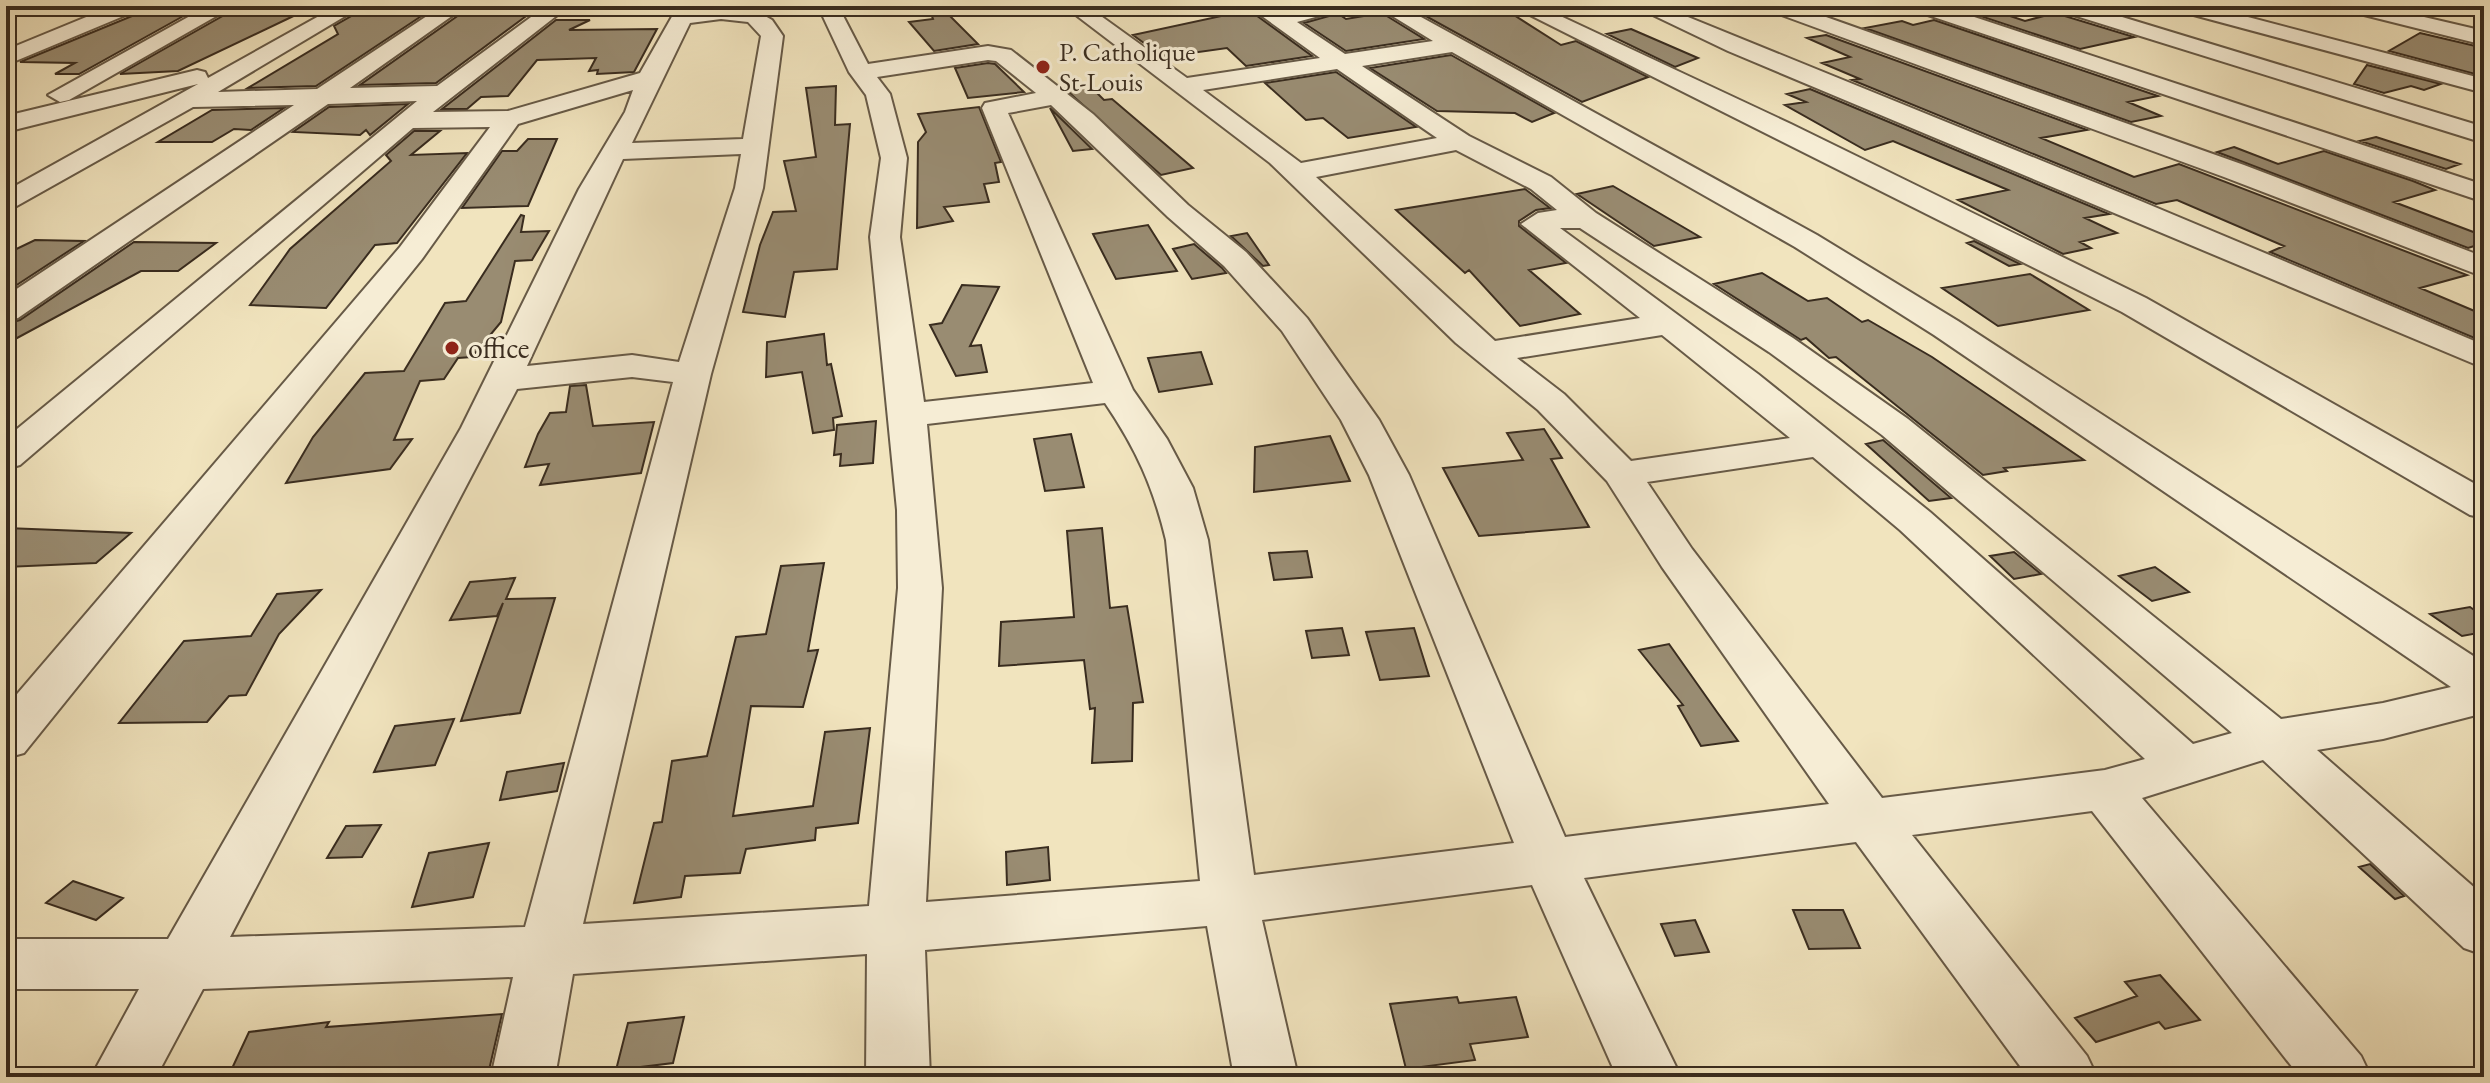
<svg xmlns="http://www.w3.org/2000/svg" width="2490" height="1083" viewBox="0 0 2490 1083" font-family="'EB Garamond',serif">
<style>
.building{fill:#998c72;stroke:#392c1f;stroke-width:2}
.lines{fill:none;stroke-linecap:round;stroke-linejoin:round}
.minor-casing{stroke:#675a47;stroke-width:4}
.minor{fill:#f6edd5;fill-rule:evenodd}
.poi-dot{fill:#8f2418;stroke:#f6edd5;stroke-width:3}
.labels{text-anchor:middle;stroke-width:6;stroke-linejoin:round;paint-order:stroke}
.far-poi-label{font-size:26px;fill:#392c1f;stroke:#f6edd5;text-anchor:start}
.poi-label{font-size:30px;fill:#392c1f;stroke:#f6edd5;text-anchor:start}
</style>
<rect width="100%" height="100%" fill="#f1e4be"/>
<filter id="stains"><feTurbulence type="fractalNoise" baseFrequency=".0025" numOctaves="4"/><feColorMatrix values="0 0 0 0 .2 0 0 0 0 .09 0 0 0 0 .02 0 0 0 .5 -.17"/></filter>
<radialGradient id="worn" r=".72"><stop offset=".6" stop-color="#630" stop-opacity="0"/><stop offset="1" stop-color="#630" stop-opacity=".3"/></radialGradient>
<path class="building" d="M928,6H940L978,44L934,51L909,22L933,19Z
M1426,6H1455L1466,15L1506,10L1561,45L1576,41L1648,77L1582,102L1411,8Z
M1989,9L2025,21L2055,13L2134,37L2080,49L1971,13Z
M466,10L533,11L436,83L360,85Z
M1249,10L1312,56L1246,66L1227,48L1163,57L1133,35Z
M304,11L178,71L120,74L228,13Z
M429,11L316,86L248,88L338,34L334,26L355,14Z
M1382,13L1424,39L1346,51L1304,23L1329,16L1340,15L1346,19Z
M187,14L79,74H55L75,63L20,62L132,16Z
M556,20H590L569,30L657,29L634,72L597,74L598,70L589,71L596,58L537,60L508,96L481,97L467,109H442Z
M1934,20L2158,96L2128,102L2161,116L2131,122L1865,28L1902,21L1913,25Z
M1631,29L1698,58L1675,67L1607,34Z
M2420,33L2484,48V71L2475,74L2389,51Z
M1826,35L2087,130L2041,138L2134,177L2179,164L2467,275L2420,288L2484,315V342L2270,252L2284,246L2177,200L2156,204L1852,80L1860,79L1822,63L1850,57L1807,38Z
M1451,55L1554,113L1532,122L1515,113L1437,111L1370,68Z
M988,63L995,64L1024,92L968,98L955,68Z
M2367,65L2441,84L2424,90L2411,86L2384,93L2354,84Z
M1336,72L1416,127L1348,138L1323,118L1306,120L1265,83Z
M1088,84L1104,100L1112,99L1193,168L1161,175L1064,88Z
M836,86L835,125L850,124L837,269L794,272L785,317L743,312L760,245L773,212L796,211L784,161L816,157L806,88Z
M1810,89L2109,214L2085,218L2117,233L2080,242L2091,248L2063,254L1958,200L2008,190L1893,141L1865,150L1785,105L1806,102L1787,94Z
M408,104L370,135L366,130L360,135L293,132L329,107Z
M979,107L1001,162L995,163L999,182L984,184L989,202L944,207L953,221L917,228L918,142L926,132L918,114Z
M284,108L251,130L234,129L212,142H158L212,110Z
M1050,108L1092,149L1073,151Z
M414,131H440L411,155L467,153L397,243L375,245L326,308L250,305L290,249L391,161L386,155Z
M2376,137L2460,164L2446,169L2360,141Z
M528,139H557L528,206L462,208L502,151H517Z
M2234,147L2278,164L2324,151L2413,181L2435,190L2394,202L2484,236V243L2468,248L2217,152Z
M1613,186L1700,237L1654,246L1577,194Z
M1525,189L1550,208L1536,210L1519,221V226L1566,263L1529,270L1580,314L1520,326L1469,270L1465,273L1396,210Z
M521,215L524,216L521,232L549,231L532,260L515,261L501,322L472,357L458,358L444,379L420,381L394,440L412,439L390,469L286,483L313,437L365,373L404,371L445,303L466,301Z
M1148,225L1177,271L1116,279L1093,234Z
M1247,233L1269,265L1263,266L1231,236Z
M35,240L84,241L6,292V254Z
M1974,241L2020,264L2009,266L1967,243Z
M134,242L216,243L178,271H141L6,344V324L20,320Z
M1194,244L1222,268L1226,273L1192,279L1173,249Z
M1762,273L1808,301L1827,298L1862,322L1868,320L1932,357L2084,460L2004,468L2007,471L1983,475L1836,357L1829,358L1806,338L1801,340L1714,284Z
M2030,274L2089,310L1998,326L1942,288Z
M962,285L999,287L970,346L981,345L987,372L956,376L930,325L942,323Z
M824,334L827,365L831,364L842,416L833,418L834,430L813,433L802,372L766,377L767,342Z
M1201,352L1212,384L1159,392L1148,358Z
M586,385L593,426L654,422L641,473L540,485L549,464L525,467L538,434L550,413L566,412L570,386Z
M876,421L873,463L840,466L841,454L834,455L837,425Z
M1544,429L1562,458L1551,459L1589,527L1479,536L1443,468L1523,460L1507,433Z
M1071,434L1084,487L1045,491L1034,439Z
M1330,436L1350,481L1254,492L1255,447Z
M1883,440L1951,498L1929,501L1866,444Z
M6,528L131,533L96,563L6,567Z
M1102,528L1110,608L1127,606L1143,702L1133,703L1132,761L1092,763L1095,708L1090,709L1084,660L999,666L1001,622L1074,617L1067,531Z
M1307,551L1312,577L1274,580L1269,553Z
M2014,552L2041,574L2014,579L1990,556Z
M824,563L808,651L818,650L803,707L751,706L733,816L813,806L825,732L870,728L858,823L816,828L815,840L746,849L740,873L685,876L681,897L634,903L654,823L662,822L672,761L707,756L736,637L766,634L781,566Z
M2155,567L2166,575L2189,592L2152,601L2119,576Z
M515,578L506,599L555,598L520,713L461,721L503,603L497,616L450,620L470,582Z
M321,590L279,634L246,695L229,696L207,722L119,723L184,641L251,636L277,594Z
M2470,607L2484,617V632L2462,636L2430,614Z
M1342,628L1349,655L1312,658L1306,631Z
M1414,628L1429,676L1380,680L1366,632Z
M1669,644L1717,712L1738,741L1701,746L1678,706L1683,705L1639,650Z
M454,719L435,765L374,772L395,726Z
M564,763L557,791L500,800L507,772Z
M381,825L362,857L327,858L346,826Z
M489,843L473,897L412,907L429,853Z
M1048,847L1050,880L1007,885L1006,852Z
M2370,864L2404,896L2395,899L2359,867Z
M73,881L123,898L96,920L46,903Z
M1793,910H1843L1860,948L1809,949Z
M1695,920L1709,952L1675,956L1661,924Z
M2160,975L2200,1020L2165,1029L2159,1022L2096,1042L2075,1018L2137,996L2125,982Z
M1457,997L1459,1003L1516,997L1528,1037L1470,1044L1475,1060L1406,1069L1390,1004Z
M502,1014L489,1070L402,1077H228L249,1032L329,1022L326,1027Z
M684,1017L673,1063L616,1070L628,1023Z"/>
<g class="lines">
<g class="minor-casing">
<path id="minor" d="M113,6H141L138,10L6,65V50Z
M208,6H234L69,100L60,102L48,95Z
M337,6H362L218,92L317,89L442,6H466L350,88L437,86L546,6H569L433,112L508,111L640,73L678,6L753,9L772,20L783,36L763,188L711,374L583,924L869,906L898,588L897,510L870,237L881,158L866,95L849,72L818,6H838L868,64L988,46L1011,50L1093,114L1188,205L1246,252L1307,318L1379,420L1409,475L1565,837L1829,804L1662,567L1607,481L1538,410L1456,343L1270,163L1064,6H1087L1187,78L1320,58L1248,6H1272L1283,13L1310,6H1344L1341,10L1297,22L1345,54L1433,41L1376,6H1401L1817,235L1958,321L2484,663V713L2383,739L2317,750L2484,896V955L2464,948L2263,760L2142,798L2361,1056L2371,1077H2300L2092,811L1912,835L2087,1056L2097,1077H2028L1856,842L1584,878L1681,1077H1617L1532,885L1262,920L1298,1077H1234L1207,926L925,950L930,1077H866L867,954L573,974L555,1077H491L513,977L203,989L156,1077H91L139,989H6V939H168L461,428L579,189L625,112L633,90L518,124L422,259L24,753L6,758V707L400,247L490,127L413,128L20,465L6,469V438L417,101L328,104L18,318L6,321V296L294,105L193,107L6,212V191L198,84L6,132V116L197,70L205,72L208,78ZM721,19L748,22L761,36L743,139L632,143L690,23ZM1452,52L1795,247L1934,335L2451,687L2383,703L2281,719L1908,419L1793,338L1596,213L1551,177L1469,136L1362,66ZM988,60L996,61L1036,93L985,103L982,108L1093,383L924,402L900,237L907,158L890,94L877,77ZM1337,69L1437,138L1301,163L1203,90ZM1051,105L1168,217L1224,266L1282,331L1341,420L1369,475L1514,843L1254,875L1208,540L1193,488L1167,439L1133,390L1008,113ZM1456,150L1531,189L1557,210L1538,213L1521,224L1640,318L1495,341L1316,177ZM741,154L735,188L679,362L632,355L527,366L623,159ZM1560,228H1580L1769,352L1882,435L2232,733L2193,744L1930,512L1758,374ZM1662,335L1790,438L1631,461L1564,394L1517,358ZM632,377L673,382L525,927L230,937L517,389ZM1105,403C1136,449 1153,486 1166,540L1200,881L926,902L942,588L927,424ZM1813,457L1900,530L2145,759L2105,770L1882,798L1692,549L1647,482Z
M1512,6H1539L1791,124L2146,298L2484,489V518L2470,515L2122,312Z
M1634,6H1661L2143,202L2484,345V368L1728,51Z
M1765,6H1795L2244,165L2484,257V277L2224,177L1768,10Z
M1910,6H1941L2484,185V202L1913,10Z
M2054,6H2086L2484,127V143L2057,10Z
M2172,6H2206L2484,79V93L2175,10Z
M2341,6H2377L2484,31V45L2344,10Z"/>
</g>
<use href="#minor" class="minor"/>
</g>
<g class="poi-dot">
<circle cx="1043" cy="67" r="8"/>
<circle cx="452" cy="348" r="8"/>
</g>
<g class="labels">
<g class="far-poi-label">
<text x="1059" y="61">P. Catholique<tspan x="1059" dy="30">St-Louis</tspan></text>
</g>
<g class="poi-label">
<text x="468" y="358">office</text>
</g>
</g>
<rect width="2490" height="1083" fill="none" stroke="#f1e4be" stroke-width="32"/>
<rect x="8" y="8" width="2474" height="1067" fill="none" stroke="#392c1f" stroke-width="4"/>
<rect x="16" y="16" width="2458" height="1051" fill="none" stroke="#392c1f" stroke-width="2"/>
<rect width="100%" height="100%" filter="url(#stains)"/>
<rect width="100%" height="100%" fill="url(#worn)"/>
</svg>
